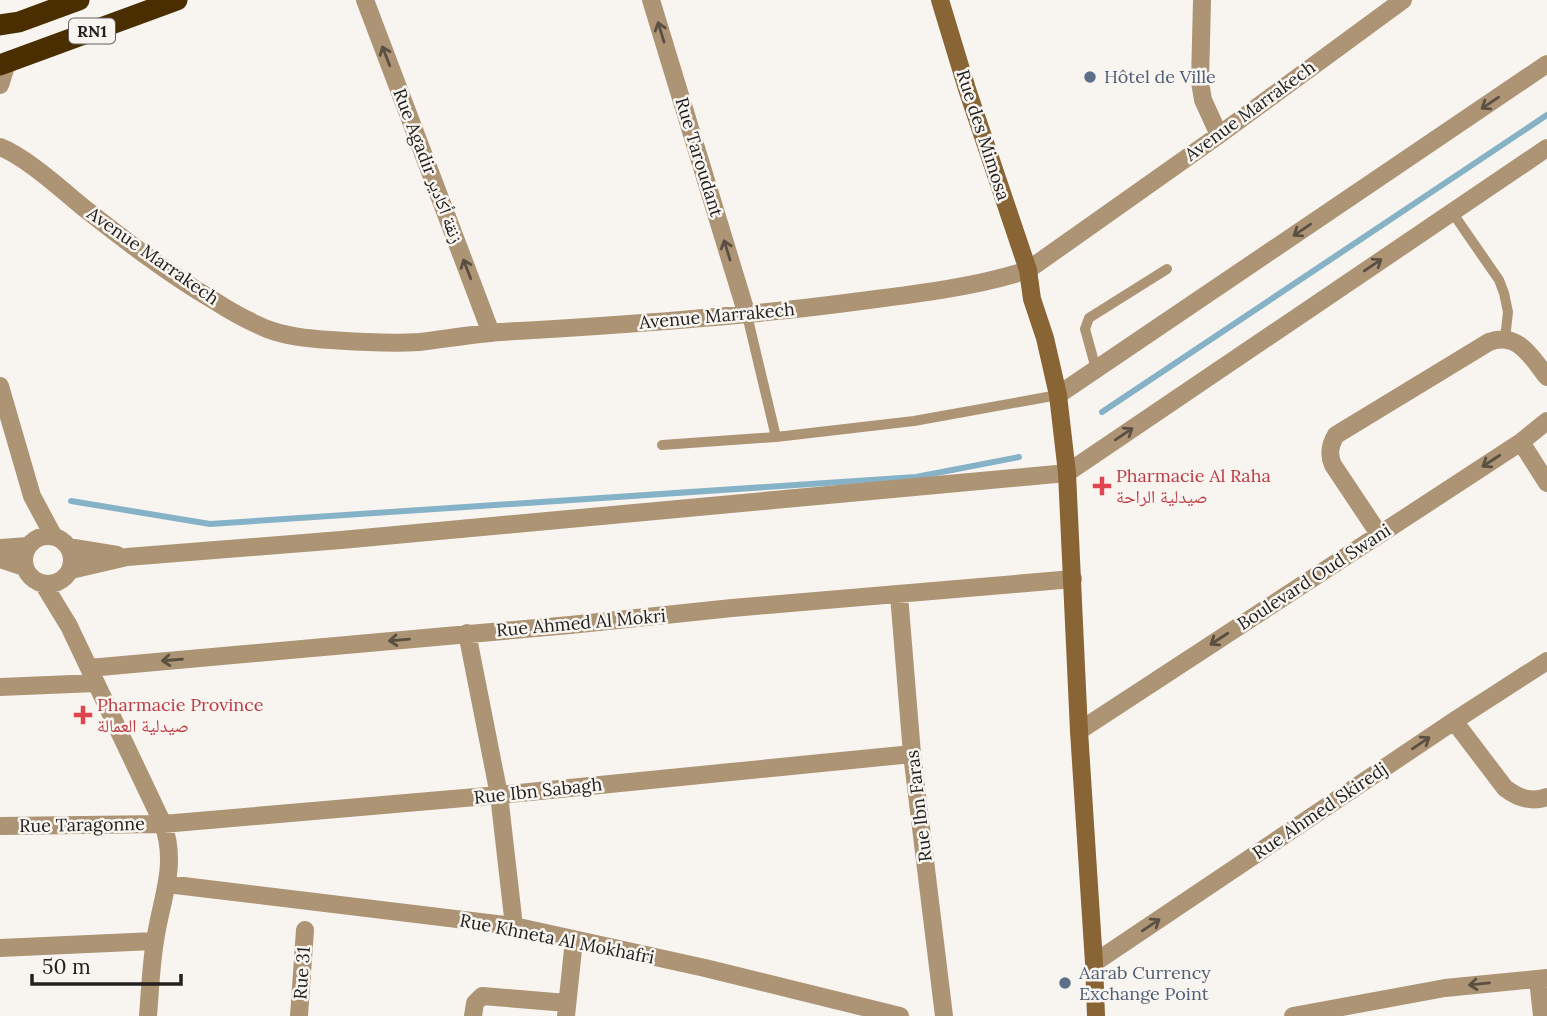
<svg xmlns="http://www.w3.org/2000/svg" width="1547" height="1016" viewBox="0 0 1547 1016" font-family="Lora,'Noto Naskh Arabic',serif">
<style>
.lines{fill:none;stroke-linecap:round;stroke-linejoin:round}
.stream{stroke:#86b2c8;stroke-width:6}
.lane{stroke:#ad9475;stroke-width:10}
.street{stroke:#ad9475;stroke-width:18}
.secondary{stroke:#896535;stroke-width:18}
.highway{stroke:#4a2e00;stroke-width:21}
.oneway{stroke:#5a4f41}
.service-dot{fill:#5c6f8a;stroke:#f8f5f1;stroke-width:2.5}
.health-dot{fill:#e0444e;stroke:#f8f5f1;stroke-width:2.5}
.labels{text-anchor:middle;stroke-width:5;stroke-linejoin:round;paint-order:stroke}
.shield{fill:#f8f5f1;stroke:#62615e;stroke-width:2}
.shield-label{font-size:16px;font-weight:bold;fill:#22211f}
.service-label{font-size:18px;fill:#4e5e75;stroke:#f8f5f1;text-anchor:start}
.street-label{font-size:18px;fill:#22211f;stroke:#f8f5f1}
.health-label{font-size:18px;fill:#be3a42;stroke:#f8f5f1;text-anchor:start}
</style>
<rect width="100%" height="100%" fill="#f8f5f1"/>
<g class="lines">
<path class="stream" d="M1102,412L1547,115
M71,501L210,524L916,477L1019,457"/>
<path class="lane" d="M1452,212L1499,280L1504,293L1508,312L1505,339
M747,315L776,437
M1096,369L1085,329L1089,318L1167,269
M662,445L776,437L914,421L1058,395"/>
<path class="street" d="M365,0L491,333
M651,0L747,315
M1202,0L1200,82L1203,100L1219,135
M0,85L7,63
M0,147C26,157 62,190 84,208C126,241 167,273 213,300C230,311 248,321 267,329C286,336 310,339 331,340C360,342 390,344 419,342C446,339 473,334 501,332C621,325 742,317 861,301C917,294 975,287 1028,270L1219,135L1403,0
M0,386L32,496L54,537
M1058,395L1547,64
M1521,442L1547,483
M1379,534L1333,465C1328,454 1330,445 1336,435L1489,342C1518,331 1532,358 1547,377
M24 560a24 24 0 1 1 48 0a24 24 0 1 1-48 0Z
M68,547L117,555
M0,548L28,546
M0,559L24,567
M71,570L127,557L341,540L1067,473L1547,148
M44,585L69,626L163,824C178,866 161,899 155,941C151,965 150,991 148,1016
M899,595L912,754L944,1016
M467,633L499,795L514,926
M89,668L570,625L732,608L1073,579
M0,687L96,683
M1454,721L1505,788C1518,798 1531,803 1547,797
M1079,731L1521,442L1547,421
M0,826L163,824L499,795L912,754
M167,884L514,926L705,968L900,1016
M0,948L154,941
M1094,963L1454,721L1547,661
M1538,979L1542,1016
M299,1016L305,930
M473,1016L475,1003L482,996L567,1003
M566,1016L574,940
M1293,1016L1445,988L1547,978"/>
<path class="secondary" d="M940,0L967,89L1028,270L1032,299L1045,338L1058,395L1067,473L1079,731L1094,963L1096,1016"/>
<path class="highway" d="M0,25L19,22L79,0
M0,65L177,0"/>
</g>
<defs><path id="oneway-shaft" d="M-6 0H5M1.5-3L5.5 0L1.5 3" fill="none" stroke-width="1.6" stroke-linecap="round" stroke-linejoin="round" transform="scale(1.75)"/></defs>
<g class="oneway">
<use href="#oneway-shaft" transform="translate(661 32) rotate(-107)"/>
<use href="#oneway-shaft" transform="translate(386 56) rotate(-111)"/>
<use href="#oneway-shaft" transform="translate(1490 103) rotate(146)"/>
<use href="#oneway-shaft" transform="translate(1302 230) rotate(146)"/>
<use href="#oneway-shaft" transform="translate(727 250) rotate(-107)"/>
<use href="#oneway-shaft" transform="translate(1373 265) rotate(-34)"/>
<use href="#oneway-shaft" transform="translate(467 269) rotate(-111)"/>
<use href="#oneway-shaft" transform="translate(1124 434) rotate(-34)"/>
<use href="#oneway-shaft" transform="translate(1491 461) rotate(147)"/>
<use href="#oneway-shaft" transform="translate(1219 639) rotate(147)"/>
<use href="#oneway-shaft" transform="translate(399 640) rotate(175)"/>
<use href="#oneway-shaft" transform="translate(172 660) rotate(175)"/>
<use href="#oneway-shaft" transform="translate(1421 743) rotate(-34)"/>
<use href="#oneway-shaft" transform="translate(1151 925) rotate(-34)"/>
<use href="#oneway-shaft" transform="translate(1479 984) rotate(174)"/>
</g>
<g class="service-dot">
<circle cx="1090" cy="77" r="7"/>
<circle cx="1065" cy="983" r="7"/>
</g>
<g class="health-dot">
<path d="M1098.5 475.5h7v7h7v7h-7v7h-7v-7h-7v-7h7z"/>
<path d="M79.5 704.5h7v7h7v7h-7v7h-7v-7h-7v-7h7z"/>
</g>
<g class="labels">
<rect class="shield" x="69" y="18.5" width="46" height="25" rx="5"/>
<g class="shield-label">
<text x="92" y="37">RN1</text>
</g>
<g class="service-label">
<text x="1104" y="83">Hôtel de Ville</text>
<text x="1079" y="979">Aarab Currency<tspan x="1079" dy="21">Exchange Point</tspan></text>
</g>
<g class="street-label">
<text transform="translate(1250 111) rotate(-36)" y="6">Avenue Marrakech</text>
<text transform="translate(983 135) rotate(72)" y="6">Rue des Mimosa</text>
<text transform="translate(699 157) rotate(73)" y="6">Rue Taroudant</text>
<text transform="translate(428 166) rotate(69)" y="6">Rue Agadir زنقة أكادير</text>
<text transform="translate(153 256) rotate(35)" y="6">Avenue Marrakech</text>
<text transform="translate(717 316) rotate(-5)" y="6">Avenue Marrakech</text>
<text transform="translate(1314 577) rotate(-33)" y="6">Boulevard Oud Swani</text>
<text transform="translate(581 623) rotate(-5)" y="6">Rue Ahmed Al Mokri</text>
<text transform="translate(538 791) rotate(-6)" y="6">Rue Ibn Sabagh</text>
<text transform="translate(919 806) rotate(-97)" y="6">Rue Ibn Faras</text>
<text transform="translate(1320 811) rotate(-34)" y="6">Rue Ahmed Skiredj</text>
<text transform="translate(82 825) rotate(-1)" y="6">Rue Taragonne</text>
<text transform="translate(557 939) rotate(11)" y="6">Rue Khneta Al Mokhafri</text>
<text transform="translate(302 973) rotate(-86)" y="6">Rue 31</text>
</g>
<g class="health-label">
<text x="1116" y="482">Pharmacie Al Raha<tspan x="1116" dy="21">صيدلية الراحة</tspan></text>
<text x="97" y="711">Pharmacie Province<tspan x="97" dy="21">صيدلية العمالة</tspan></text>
</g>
</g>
<path d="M32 974v10h149v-10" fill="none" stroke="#22211f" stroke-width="3.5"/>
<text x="42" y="974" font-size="21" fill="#22211f" stroke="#f8f5f1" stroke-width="5" paint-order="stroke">50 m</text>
</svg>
